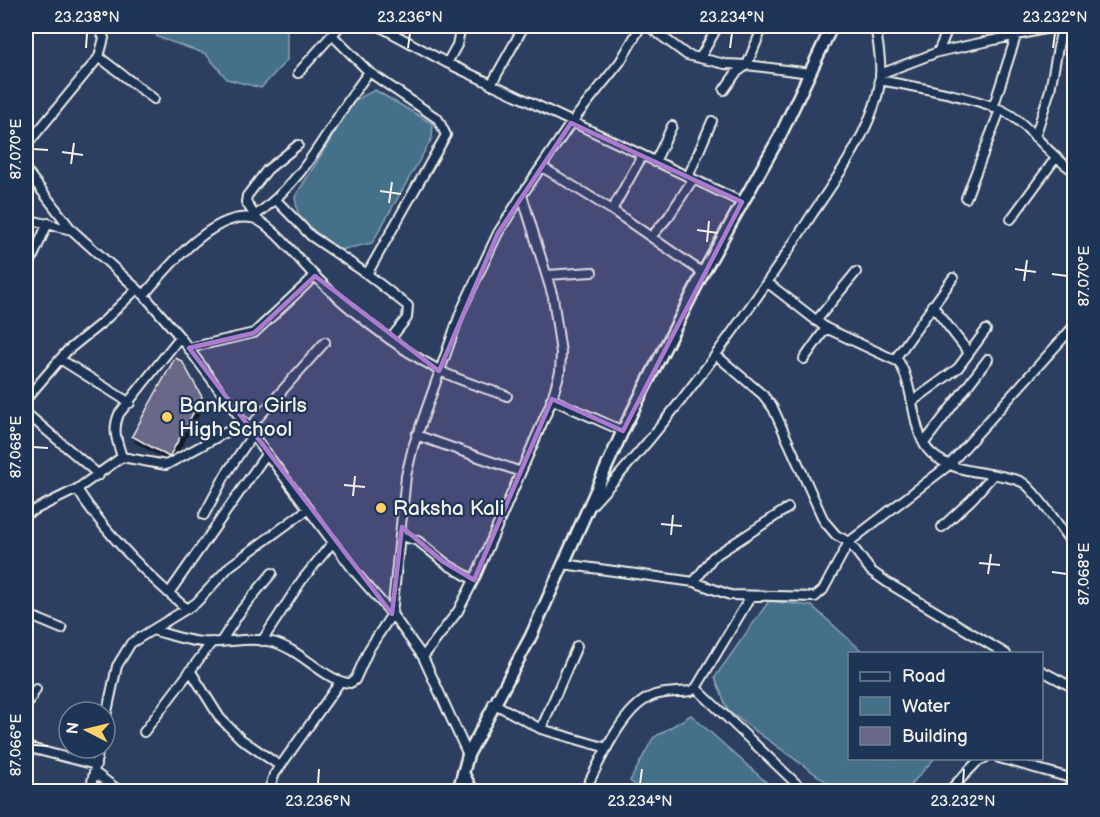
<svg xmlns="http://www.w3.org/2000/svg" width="1100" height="817" viewBox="0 0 1100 817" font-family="'Balsamiq Sans',sans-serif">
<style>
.water{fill:#44708a;stroke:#8aa4b0;stroke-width:1.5}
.building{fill:#696789;stroke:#f4f1e8;stroke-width:1.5;filter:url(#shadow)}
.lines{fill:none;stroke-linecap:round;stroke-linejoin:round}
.street-casing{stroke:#f4f1e8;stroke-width:12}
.secondary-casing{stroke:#f4f1e8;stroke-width:15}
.street{stroke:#1d3557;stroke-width:8}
.secondary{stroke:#1d3557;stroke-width:10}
.marked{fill:#ab7bcf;fill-opacity:0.2;stroke:#ab7bcf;stroke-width:4.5;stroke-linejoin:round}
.ticks{fill:none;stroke:#f4f1e8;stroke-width:2}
.poi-dot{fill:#ffd166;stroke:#1d3557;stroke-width:2}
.labels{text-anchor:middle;stroke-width:4.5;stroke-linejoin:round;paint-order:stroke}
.poi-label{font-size:21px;fill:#f4f1e8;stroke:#1d3557;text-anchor:start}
.neatline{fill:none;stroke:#f4f1e8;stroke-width:2}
.ticks-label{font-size:15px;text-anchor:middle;fill:#f4f1e8}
</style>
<defs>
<filter id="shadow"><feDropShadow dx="3" dy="5.5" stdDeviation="0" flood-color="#0009"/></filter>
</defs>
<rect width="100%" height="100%" fill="#2c3f61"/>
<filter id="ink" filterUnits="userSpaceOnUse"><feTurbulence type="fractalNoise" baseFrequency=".0167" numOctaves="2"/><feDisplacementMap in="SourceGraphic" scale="12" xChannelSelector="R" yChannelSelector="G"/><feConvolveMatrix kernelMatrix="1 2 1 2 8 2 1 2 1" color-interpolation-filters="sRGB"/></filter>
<g filter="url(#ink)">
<path class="water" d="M152,26H287V60L261,88L227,79L206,54L157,37Z
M375,90L433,124L432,138L372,243L340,250L299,219L295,197L355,100Z
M769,601L812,606L864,653L850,654V758L934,759L905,791H839L728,711L715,677Z
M691,715L776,791H642L630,781L653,738Z"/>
<path class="building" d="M175,358L182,361L202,397L169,457L132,436Z"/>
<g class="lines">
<g class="street-casing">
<path id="street" d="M379,26L447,63L742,202
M648,26L687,55L725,64L747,65L763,26
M332,35L369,72L438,119L446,135L367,274L408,306L407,318L391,338
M938,52L949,26
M99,57L154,99
M700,58L718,26
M447,63L457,45L461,26
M298,73L340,26
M880,74L938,52L1059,26
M879,80C911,86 983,98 1009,114C1033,129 1047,154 1074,171
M491,85L524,26
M724,90L736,73L747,65L810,73
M993,108L1016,36
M1035,137L1050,90L1062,26
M26,146L99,57L104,38L98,26
M655,162L672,126
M542,167L612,210L703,273
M26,170L71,229
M688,177L712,121
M966,198L1000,110
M276,200L311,236L367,274
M612,210L642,156
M255,216L246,202L247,196L267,170L298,145
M252,218C310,177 327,126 369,72
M26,219L72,230L144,295L180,337L355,572L392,614L423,657L468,755
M1011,219L1055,159
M651,237L669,216L693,179
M26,272L48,223
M547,275L592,272
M768,283L826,328L899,362C915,387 911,435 931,453C957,477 993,469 1022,482C1034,488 1065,534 1074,547
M144,295C166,269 213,211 252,218C270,222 299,260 312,273C348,310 394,346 439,370C459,381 485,388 507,396
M932,305L969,353
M816,321L856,272
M189,348L254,333L315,276
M716,355L763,395L773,408L824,521L836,535L849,542L871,571L888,583L1006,654
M60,359L130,403
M804,359L826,328
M895,359L953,278
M26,399L67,351L104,321L137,289
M551,399L623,431
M913,401L958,368L986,330
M26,413L99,475
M249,428L325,342
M416,435L521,472
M924,443L988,359
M122,457C117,441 112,430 119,414L180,337
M77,489C105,533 147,575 187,609
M592,505C675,416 745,318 811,216C836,179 867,137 878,93C883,72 879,47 875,26
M26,514L77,489L122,457L166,465L245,422
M204,515L226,474L253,434
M942,527L972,499L993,475
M401,536L418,541L448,565L474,580
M563,564L694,582L730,595L815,597L823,590L849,542L949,465L1074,326
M694,582L713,557L788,508
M169,593L267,453
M26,614L62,629
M152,630C168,634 186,641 202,642C226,644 248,636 272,642C299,648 328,683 350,683L355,680L369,649L392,614L406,476L413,447L461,311L498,233L522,195L571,123L620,62L641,26
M222,640L242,609L272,573
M262,641L302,580L333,542
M423,657L458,611L474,580L550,405L560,372L561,353L553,297L522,195
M190,670L220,718L241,739L280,766
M1042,671L1074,688
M696,688L805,792
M493,703L541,729L607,748
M26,707L36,689
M105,721L117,666L131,643L196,603L230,566L308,509
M541,729L577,646
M144,732L212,642
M26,747L96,765
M999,758L1074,779
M94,772L121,792
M90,792L99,748
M272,792L270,787L274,775L340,682
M584,792C599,764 621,710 650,697C662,691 678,693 691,691L696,688L751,596
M948,792L977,762L985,758"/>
</g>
<g class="secondary-casing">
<path id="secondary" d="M463,773L473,792
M458,792L468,755L531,636L624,428L703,273L780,136L832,26"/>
</g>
<use href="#street" class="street"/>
<use href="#secondary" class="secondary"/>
</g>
</g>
<path class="marked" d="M571,123L742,202L623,431L552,399L474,580L442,561L402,527L392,614L189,348L254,333L315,276L439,371L498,233Z"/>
<path class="ticks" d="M86,48L87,33M408,48L410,33M730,48L732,33M1053,48L1055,33M33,149L48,150M62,152L83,155M71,164L74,143M380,191L401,194M389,203L392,182M697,230L718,233M707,242L709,221M1015,269L1036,272M1052,274L1067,276M1024,281L1027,260M33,447L48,448M344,485L365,487M353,496L355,476M661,524L682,526M671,535L673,515M979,563L1000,565M1052,572L1067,574M988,574L991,554M33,745L48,746M318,784L319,769M640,784L642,769M963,784L964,769"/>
<g class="poi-dot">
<circle cx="167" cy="417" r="6"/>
<circle cx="381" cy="508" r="6"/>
</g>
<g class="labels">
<g class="poi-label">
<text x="179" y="412">Bankura Girls<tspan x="179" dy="24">High School</tspan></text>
<text x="393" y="515">Raksha Kali</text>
</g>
</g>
<rect width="1100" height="817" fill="none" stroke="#1d3557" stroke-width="66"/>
<rect x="848" y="652" width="195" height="108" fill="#1d3557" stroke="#738091" stroke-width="1.5"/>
<rect x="860" y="672" width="30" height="9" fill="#1d3557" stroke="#738091" stroke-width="1.5"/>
<text x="902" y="682" font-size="18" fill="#f4f1e8">Road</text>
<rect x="860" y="697" width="30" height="18" fill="#44708a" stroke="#738091" stroke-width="1.5"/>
<text x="902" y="712" font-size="18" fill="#f4f1e8">Water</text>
<rect x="860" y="727" width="30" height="18" fill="#696789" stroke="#738091" stroke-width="1.5"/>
<text x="902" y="742" font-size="18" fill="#f4f1e8">Building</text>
<g transform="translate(87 730) rotate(277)"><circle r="28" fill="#1d3557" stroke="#738091" stroke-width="1.5"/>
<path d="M0-4.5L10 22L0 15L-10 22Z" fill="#ffd166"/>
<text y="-9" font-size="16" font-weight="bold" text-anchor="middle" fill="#f4f1e8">N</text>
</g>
<rect x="33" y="33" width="1034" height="751" class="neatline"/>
<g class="ticks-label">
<text x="87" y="22">23.238°N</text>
<text x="410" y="22">23.236°N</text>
<text x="732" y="22">23.234°N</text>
<text x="1055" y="22">23.232°N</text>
<text transform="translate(16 149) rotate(-90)" y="5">87.070°E</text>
<text transform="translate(1084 276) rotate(-90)" y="5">87.070°E</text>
<text transform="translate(16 447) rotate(-90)" y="5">87.068°E</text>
<text transform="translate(1084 574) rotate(-90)" y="5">87.068°E</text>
<text transform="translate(16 745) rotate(-90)" y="5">87.066°E</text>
<text x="318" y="806">23.236°N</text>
<text x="640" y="806">23.234°N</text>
<text x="963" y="806">23.232°N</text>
</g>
</svg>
